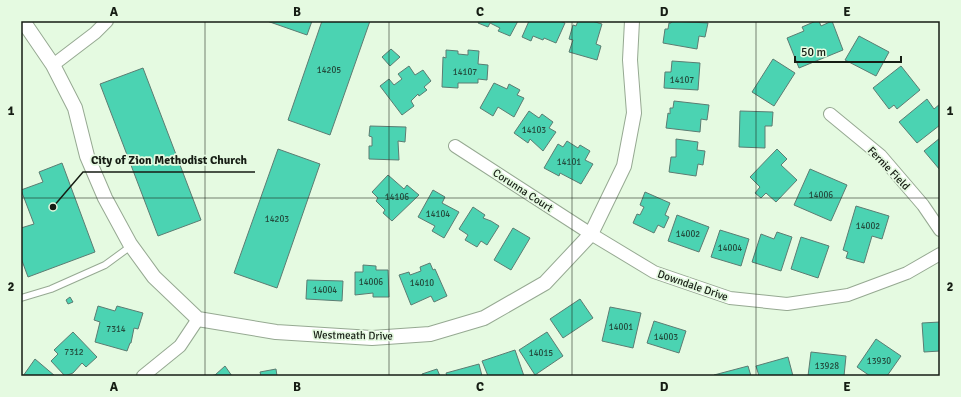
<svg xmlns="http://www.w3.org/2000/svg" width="961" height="397" viewBox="0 0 961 397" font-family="Signika,sans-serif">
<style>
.building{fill:#4bd3b2;stroke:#5c7c72}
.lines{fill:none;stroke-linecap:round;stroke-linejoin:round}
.service-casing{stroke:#96a992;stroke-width:8}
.minor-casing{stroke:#96a992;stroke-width:14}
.tertiary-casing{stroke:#96a992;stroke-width:16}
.service{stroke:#fff;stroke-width:6}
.minor{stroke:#fff;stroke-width:12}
.tertiary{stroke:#fff;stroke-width:14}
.grid{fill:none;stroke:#161d14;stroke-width:1;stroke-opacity:0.55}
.labels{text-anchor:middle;stroke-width:3.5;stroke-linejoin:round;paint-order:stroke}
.number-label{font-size:9px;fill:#234a3c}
.street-label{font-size:11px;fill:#161d14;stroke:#e5fae1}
.leader{fill:none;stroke:#161d14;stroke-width:1.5}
.callout-dot{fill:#161d14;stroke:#e5fae1;stroke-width:1.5}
.callout-label{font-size:12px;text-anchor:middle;font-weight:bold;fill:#161d14;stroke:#e5fae1;stroke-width:3.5;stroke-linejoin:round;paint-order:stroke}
.neatline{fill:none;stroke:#161d14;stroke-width:1.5}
.grid-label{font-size:13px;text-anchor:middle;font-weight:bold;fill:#161d14}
</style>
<rect width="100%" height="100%" fill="#e5fae1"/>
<path class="building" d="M267,21H312L307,35Z
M322,21H370L330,135L288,120Z
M479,21H518L510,36L498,31L500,28L490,23L488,27L478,23Z
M529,21H560L565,23L556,43L544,38L543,40L533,36L531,41L522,37Z
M578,21H592L602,24L596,44L601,46L597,60L569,52L573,40L569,39L573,25L576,26Z
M672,21L708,23L705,37L699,36L697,49L663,43L665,29H668L669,23H671Z
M816,21H819L821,26L832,21L843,50L799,68L787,38L804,31L802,27Z
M859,36L889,52L876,76L845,60Z
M391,49L400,57L390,66L382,57Z
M446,50L458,51V54L468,55V50L479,51L478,64L488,65L487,80L478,79V83H458V88L442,87L443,57L446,58Z
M773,59L795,73L774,106L752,92Z
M672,61L700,63L698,90L664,88L665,72H671Z
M409,66L415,75L423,70L431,81L424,87L427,90L419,96L418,94L411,101L414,106L402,115L380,86L389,79L394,85L402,79L398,74Z
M901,66L920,90L897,109L894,105L889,109L873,88Z
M143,68L201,220L158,236L100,84Z
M494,83L507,89L509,84L520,90L517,95L524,98L514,117L498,107L493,116L480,108Z
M927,99L934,109L940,104V125L917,143L899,122Z
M674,101L709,105L707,120L701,119L700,132L666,128L668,113L670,114V108H673Z
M529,111L539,118L542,114L553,122L549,128L556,132L543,151L530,139L528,143L514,133Z
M740,111L773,112L772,126H765V148L739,147Z
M370,126L406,127L405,142L398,141L399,160L369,159V146H372V137L369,136Z
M940,138V170L924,151Z
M676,139L698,142L697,150L705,151L703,165L698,164L696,176L669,172L671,157H676Z
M567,141L578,148L580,145L590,151L585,160L593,164L581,184L560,173L559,176L544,168L558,144L563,147Z
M278,149L320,164L277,288L234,273Z
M777,149L787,159L781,165L797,180L776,202L766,193L761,198L755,193L760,187L750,177Z
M62,163L95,252L28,277L21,258V228L34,224L21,190L43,182L39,172Z
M810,169L847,185L831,221L794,205Z
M388,175L404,189L407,185L419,195L392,221L383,213L385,210L376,201L378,198L372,192Z
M433,190L445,197L442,203L459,212L444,238L432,231L435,226L418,217Z
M645,192L670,203L665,215L669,217L664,228L658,225L654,233L633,223L637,214L640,215L644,207L640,205Z
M856,206L889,216L882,239L872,236L864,263L846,258L848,252L843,250Z
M473,207L485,215L483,218L491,221L499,226L487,245L481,241L477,247L465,240L468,235L459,229Z
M677,215L709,227L699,252L668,241Z
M513,228L530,238L511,270L494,260Z
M720,230L749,239L741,266L711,257Z
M777,232L792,237L781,271L752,262L761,234L774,239Z
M801,237L829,246L818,278L791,269Z
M430,263L433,270L435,269L447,296L434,302L431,296L411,305L399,275L409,272L410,275L421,271L420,267Z
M363,265L376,266V270H388L389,297H373V293L355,295V272H363Z
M307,280L343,281L342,301L306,299Z
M70,297L73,302L68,304L66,300Z
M580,299L593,318L563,338L550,319Z
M98,306L115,311L117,306L143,313L138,329L134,328L131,343H130L127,351L95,342L100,322L94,320Z
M610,307L641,313L633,348L602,341Z
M654,321L686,331L679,353L647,343Z
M940,322V351L924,352L922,323Z
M73,332L97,357L86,367L82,363L73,373L65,376L51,361L58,354L54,350Z
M547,332L563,356L535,375L519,350Z
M876,339L901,356L887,376H870L857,367Z
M515,350L524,376H488L482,361Z
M811,352L846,356L844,376H808Z
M788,357L793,376H759L756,366Z
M35,359L55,376H23Z
M479,364L482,376H447L446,373Z
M225,366L232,376H210L215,375Z
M748,366L751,376H715L714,375Z
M276,369L277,376H261L260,372Z
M437,369L440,376H422V374Z"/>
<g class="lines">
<g class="service-casing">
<path id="service" d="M21,298L51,289L105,265L131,246"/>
</g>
<g class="minor-casing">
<path id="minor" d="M53,65L95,33L107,21
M830,114L881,156L923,205L940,230
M455,146L591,234L654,272L730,298L787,304L848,295L907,273L940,254
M143,376L180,346L198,319"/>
</g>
<g class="tertiary-casing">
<path id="tertiary" d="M23,21L53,65L75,108L87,156L105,198L130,244L154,277L198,319L276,332L372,338L430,334L484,318L545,283L591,234L624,166L634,113L630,60L632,21"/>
</g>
<use href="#service" class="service"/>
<use href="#minor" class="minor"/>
<use href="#tertiary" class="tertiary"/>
</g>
<path class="grid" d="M205,21V376M389,21V376M572,21V376M756,21V376M21,198H940"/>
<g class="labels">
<g class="number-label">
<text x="329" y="73">14205</text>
<text x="465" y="75">14107</text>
<text x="682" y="83">14107</text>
<text x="534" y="133">14103</text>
<text x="569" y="165">14101</text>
<text x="821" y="198">14006</text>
<text x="397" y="200">14106</text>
<text x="438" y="217">14104</text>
<text x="277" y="222">14203</text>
<text x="868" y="229">14002</text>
<text x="688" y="237">14002</text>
<text x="730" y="251">14004</text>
<text x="371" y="285">14006</text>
<text x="422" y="286">14010</text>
<text x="325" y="293">14004</text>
<text x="621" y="330">14001</text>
<text x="116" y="332">7314</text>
<text x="666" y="340">14003</text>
<text x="74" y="355">7312</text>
<text x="541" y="356">14015</text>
<text x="879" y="364">13930</text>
<text x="827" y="369">13928</text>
</g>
<g class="street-label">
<text transform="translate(889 168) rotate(46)" y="4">Fernie Field</text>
<text transform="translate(523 190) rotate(33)" y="4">Corunna Court</text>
<text transform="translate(693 285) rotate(19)" y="4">Downdale Drive</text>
<text transform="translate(353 335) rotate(1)" y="4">Westmeath Drive</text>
</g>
</g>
<path class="leader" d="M53 207L83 172H255"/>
<circle class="callout-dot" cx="53" cy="207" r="4"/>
<g class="callout-label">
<text x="169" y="164">City of Zion Methodist Church</text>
</g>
<rect width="961" height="397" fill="none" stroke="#e5fae1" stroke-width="44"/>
<path d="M795 56v6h106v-6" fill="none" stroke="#161d14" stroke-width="2"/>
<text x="801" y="56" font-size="12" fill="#161d14" stroke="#e5fae1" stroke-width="3" paint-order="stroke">50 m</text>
<rect x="22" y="22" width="917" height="353" class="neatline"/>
<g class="grid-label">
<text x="114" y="16">A</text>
<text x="297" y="16">B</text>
<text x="480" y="16">C</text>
<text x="664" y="16">D</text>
<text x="847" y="16">E</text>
<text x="11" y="115">1</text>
<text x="950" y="115">1</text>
<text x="11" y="291">2</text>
<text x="950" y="291">2</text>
<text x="114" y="391">A</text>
<text x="297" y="391">B</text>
<text x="480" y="391">C</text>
<text x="664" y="391">D</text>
<text x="847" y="391">E</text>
</g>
</svg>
